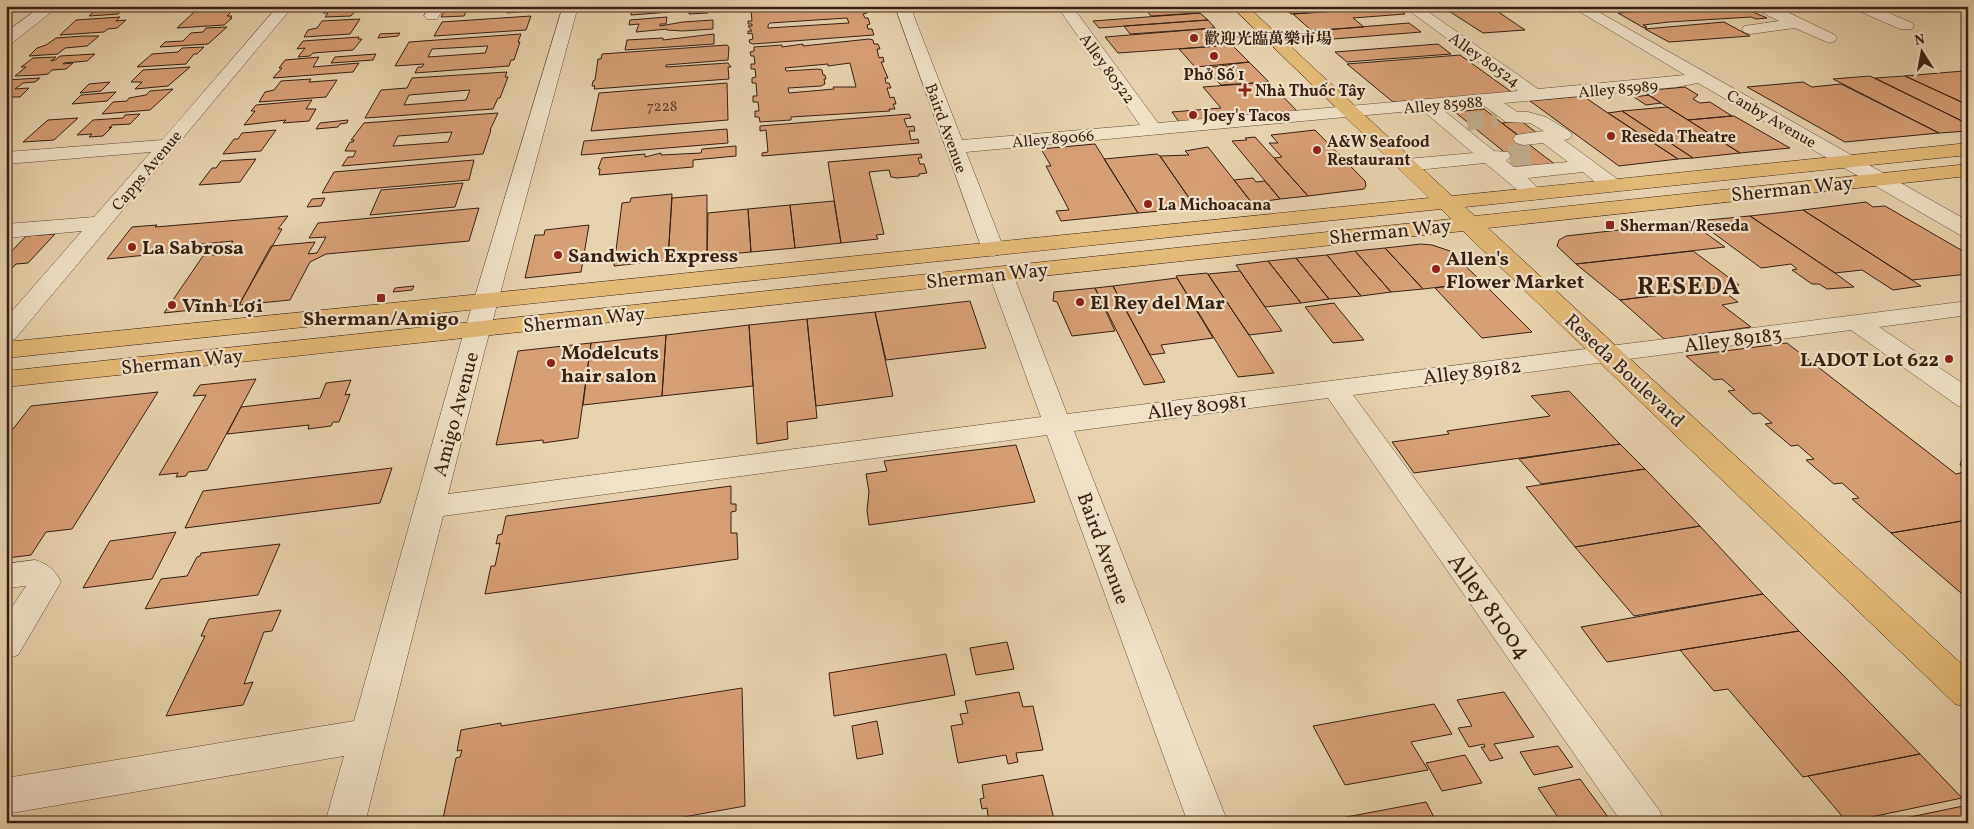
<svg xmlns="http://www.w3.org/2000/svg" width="1974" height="829" viewBox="0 0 1974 829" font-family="Vollkorn,'Noto Serif SC',serif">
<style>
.building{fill:#d79f74;stroke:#371f11;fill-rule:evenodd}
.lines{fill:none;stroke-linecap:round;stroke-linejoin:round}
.minor-tunnel-far1{stroke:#c3ae8d;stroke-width:17;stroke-dasharray:17 8;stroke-linecap:butt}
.minor-tunnel{stroke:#c3ae8d;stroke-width:22;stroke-dasharray:22 11;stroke-linecap:butt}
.minor-casing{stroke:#634c38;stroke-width:1}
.major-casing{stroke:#371f11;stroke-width:1}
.minor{fill:#efe2c9;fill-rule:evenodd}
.major{fill:#e3b976;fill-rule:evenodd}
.poi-dot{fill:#8f2418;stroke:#efe2c9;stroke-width:2}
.labels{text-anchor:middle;stroke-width:4.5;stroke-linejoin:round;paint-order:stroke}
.far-number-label{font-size:15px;fill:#5f3f2a}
.far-poi-label{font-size:16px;font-weight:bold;fill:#371f11;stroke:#efe2c9;text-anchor:start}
.far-street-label{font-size:16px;fill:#371f11;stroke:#efe2c9}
.street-label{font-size:20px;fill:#371f11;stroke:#efe2c9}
.poi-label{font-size:20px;font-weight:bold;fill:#371f11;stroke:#efe2c9;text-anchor:start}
.near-street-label{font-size:24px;fill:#371f11;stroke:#efe2c9}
.district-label{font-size:25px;font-weight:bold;letter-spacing:1px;fill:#371f11;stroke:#efe2c9}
</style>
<rect width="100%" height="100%" fill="#e6d2ac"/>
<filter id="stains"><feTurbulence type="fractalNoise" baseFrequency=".004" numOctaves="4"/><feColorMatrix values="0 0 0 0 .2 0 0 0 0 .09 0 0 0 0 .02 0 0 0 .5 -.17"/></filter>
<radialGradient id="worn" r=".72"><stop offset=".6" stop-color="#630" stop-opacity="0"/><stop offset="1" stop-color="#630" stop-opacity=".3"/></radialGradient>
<path class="building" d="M97,6H142L125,8L118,14L89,16L97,9H94Z
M331,6H357L356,8H358L351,16L325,17L328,13H323L327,7Z
M447,6H530L528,11L507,13L508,8L466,11L464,16L441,17Z
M682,6L670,8V12L631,15V7L635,6Z
M713,6H726V11L713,12Z
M827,6L865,8L867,13L863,14L865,18H868L870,24L867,25L868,29H872L874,35L753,44L750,43L749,40L753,39L752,33L748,34V31H752L748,26H752V24H748V21H752L751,11ZM847,18L849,23L768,28V25L770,23Z
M1194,6L1200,13L1151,16L1145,9Z
M1281,6H1313L1314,7L1285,9Z
M1329,6L1335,11L1291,14L1285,9Z
M1441,6H1536L1494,9L1525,30L1483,33Z
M1620,6H1668L1625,9Z
M1708,6H1739L1767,18L1756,19L1751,17L1669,22L1643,25L1647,27L1644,28L1618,13Z
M708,7V13L689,14V8Z
M1395,7L1405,14L1353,18L1364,27L1312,31L1293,14Z
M234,9L227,16H232L230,18H232L224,25L177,28L194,12Z
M1200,13L1208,20L1099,28L1093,21Z
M531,16L526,30L434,36L442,22Z
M120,17L116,21L126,20L117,28L108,29L104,32L60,35L76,20Z
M667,17L666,24H660V26L683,22L713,20V29L683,31L667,30V29L636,32L639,24L629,25L630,20Z
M360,19L350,34L304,37L308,30L317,28L322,21Z
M1208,20L1215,28L1130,34L1124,26Z
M1724,22L1750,36L1669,42L1645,29Z
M1409,23L1421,32L1321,40L1310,31Z
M227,27L208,44L160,47L165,42L183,41L191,33L203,32L206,28Z
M1215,28L1232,45L1118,53L1105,37Z
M400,33L398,36L378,38L380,34Z
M521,34L518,42H520L514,60H511L509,66L415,73L418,67H422L424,64L395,66L409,42ZM488,46L485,53L428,57L432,49Z
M714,34V44L625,50L627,40L663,38V40Z
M83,36H99L87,46L65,48L58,54L29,56L37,48L46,45L56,38Z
M359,37L358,39H362L353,50L313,53L310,56L298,57L305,48L297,49L303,41Z
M869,39L873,40L874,44H878L880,49H877L879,58L883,57L884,62H881L888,78H885L886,83H889L891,88H887L890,98L894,97L896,104H893L895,109H889L890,111L791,117V120L760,122L759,117H755V111H759L758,102H753V96H757L756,83H752V78L756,77L755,69H751V64H755L754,56H751L750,52L754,51V47L782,45V47L803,44V46ZM850,63L856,87H833L834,89L789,93L788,88L821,86L825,84L824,79H826L825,75H823L822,70L818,69L786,71L785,68L828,64V66Z
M1438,44L1451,54L1347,62L1335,52Z
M727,45L729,47L728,60L666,65V67L728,63L731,67H728L729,79L594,89L595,86H592L593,81L595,80L598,59H601L602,54Z
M1232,45L1249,62L1195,67L1179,49Z
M204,47L197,54H194L186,64L137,67L152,54L178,52L182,48Z
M95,54L87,61L64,63L63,64L73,63L66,69L52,70L48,74L40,75L15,76L26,67H21L33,58L56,57L51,61L55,60L60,56Z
M376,54L373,60L331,63L335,57Z
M1460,55L1513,93L1393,102L1347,64Z
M319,57L313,67L359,63L353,72L273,78L282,68H279L285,60Z
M1249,62L1269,82L1221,85L1205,68Z
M190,67L168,86L135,89L142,82H131L143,70Z
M1963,71L1968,73V105L1905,76Z
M507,72L505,77H508L500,98H498L493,109L365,118L381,90L407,88L412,78ZM470,90L466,100L404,105L409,95Z
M1870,76L1968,124V131L1939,133L1833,79Z
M1905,76L1968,105V124L1875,78Z
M40,78L35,82L23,83L15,89L29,88L20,97H6V80Z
M311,79L309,82L337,80L326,97L259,102L265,92L274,90L281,81Z
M110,82L101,91L80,93L89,84Z
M1269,82L1298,112L1179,122L1172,112L1221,108L1203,87Z
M1803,82L1812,87L1841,84L1939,133L1845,142L1747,87Z
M727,83L728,120L591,131L599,93Z
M1685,87L1698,95L1693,99L1700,103L1710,102L1732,116L1688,120L1642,91Z
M173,89L150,110L102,114L113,102L127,101L129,98L146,95L150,91Z
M116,92L107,101L72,104L81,95Z
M1649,95L1661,103L1646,105L1634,97Z
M1583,96L1608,113L1678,159L1619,166L1530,101Z
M312,100L306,109H316L309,121L283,123L286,120L244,125L255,111H251L256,105Z
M1667,107L1688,120L1740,153L1693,158L1622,111Z
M1484,109L1540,153L1556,165L1524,168L1455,112Z
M1622,111L1693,158L1678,159L1608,113Z
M498,113L490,130H491L483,154L342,166L348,157H353L356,151H345L350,142H353L354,140H351L364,123ZM452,132L448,142L393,146L398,136Z
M140,114L130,124L112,125L109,128L112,127L103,136L89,137L92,134L77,135L93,120L123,118L125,115Z
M909,114L911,118L904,119L907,127L914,126L915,131H909L911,140L918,139L919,143L762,156V153L768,152L766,130L760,131V126Z
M1732,116H1734L1790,148L1740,153L1688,120Z
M78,118L54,140L23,142L48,120Z
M348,120L347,123L340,124L338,127L316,129L320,123Z
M1521,121L1537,133L1518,135L1502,123Z
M727,129L728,143L581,155L584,141Z
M276,130L261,151L223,154L234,139H238L242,133Z
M1315,130L1365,181L1366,186L1364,189L1308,196L1274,158L1282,157L1269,143H1278L1271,135Z
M1255,137L1274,158L1308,196L1280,199L1232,141L1247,140L1245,138Z
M1095,144L1138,213L1061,221L1056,211L1069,210L1046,166H1051L1041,149Z
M736,146V156L693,160V167L599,175L600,169H598L602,158L645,154V157L661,153V155L701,153L702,149Z
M1208,147L1234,180L1252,203L1196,208L1160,156L1189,155L1185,151Z
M921,154L922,158H918L920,164H924L927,173L919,174V176L897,178L891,177L889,170L869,172L884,234L876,235L878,239L841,243L828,162Z
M1157,154L1160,156L1196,208L1138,213L1104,159Z
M256,159L240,182L199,185L212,168H216L221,161Z
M474,160L469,180L322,193L334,172Z
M1253,178L1256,182L1265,181L1280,199L1252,203L1234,180Z
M463,183L455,207L370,215L381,190Z
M672,194L668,260L614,266L622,203L630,202L631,198Z
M707,195V256L668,260L672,198Z
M325,198L321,206L307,207L312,199Z
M834,201L841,243L795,248L790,205Z
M1866,202L1873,207L1885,206L1968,254V274L1912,280L1803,210Z
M790,205L795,248L751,252L748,209Z
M479,208L469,241L326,254L310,262L290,300L239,305L271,246L315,242L308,254L317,253L326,237L309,238L318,223Z
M748,209L751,252L707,256L708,213Z
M1803,210L1912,280L1921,286L1893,290L1862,270L1835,273L1750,216Z
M288,216L278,229H282L239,305L164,313L203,256L225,254L233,241L201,244L196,250L107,259L132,227L157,225L155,227Z
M1750,216L1835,273L1854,287L1827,289L1819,284H1812L1792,270L1797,269L1791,264L1761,268L1697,221Z
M1690,222L1725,247L1576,264L1557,246L1559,240L1566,236Z
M589,225L581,272L525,278L535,235H544L545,230Z
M55,234L28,263L16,264L6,275V253H10L26,236Z
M1421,244L1432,245L1450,251L1482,282L1423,289L1385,248Z
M1385,248L1423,289L1391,292L1355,251Z
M1355,251L1391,292L1361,296L1327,255Z
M1693,251L1739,285L1620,300L1576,264Z
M1327,255L1361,296L1329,299L1296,258Z
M1296,258L1329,299L1301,303L1268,261Z
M1268,261L1301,303L1265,307L1236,265Z
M1240,271L1265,307L1282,331L1249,335L1208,274Z
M1207,273L1249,335L1274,373L1238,377L1176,276Z
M1177,278L1213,338L1161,345L1165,353L1150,355L1113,286Z
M1482,282L1532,332L1482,338L1435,288Z
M414,286L412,290L393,292L395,288Z
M1113,286L1150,355L1165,382L1144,385L1095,288Z
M1095,288L1115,331L1072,336L1057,302L1053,301L1054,292Z
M1719,288L1738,302L1722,305L1751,327L1664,339L1620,300Z
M970,301L986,348L886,360L875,312Z
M1334,303L1337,307L1364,340L1333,343L1305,307Z
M875,312L893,396L816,406L807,319Z
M807,319L817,418L787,422L788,439L757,444L749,325Z
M749,325L753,386L662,396L666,335Z
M666,335L662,396L583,405L591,343Z
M591,343L578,438L543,443V440L496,445L518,351Z
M1787,343L1956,474L1968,471L1960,465L1965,451H1968V520L1891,533L1852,499L1859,498L1842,483L1834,484L1806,460L1814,459L1798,445L1791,446L1765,424L1772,423L1760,413L1753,414L1728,391L1735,390L1722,379L1714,380L1686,356Z
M256,379L207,470L188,472L186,476L176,477L178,473L159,475L206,395L193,396L200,385Z
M351,380L345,395L350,394L339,422H333L331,426L308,429L309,425L227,434L241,407L320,398L326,383Z
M1569,391L1620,444L1414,473L1392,442L1449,434L1447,431L1550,416L1531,396Z
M158,392L72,529L46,532L31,555L7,558L6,560V438L31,406Z
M1620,444L1645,469L1541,484L1519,459Z
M1016,445L1035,502L869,525L867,510L869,492L866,474L887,471L884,461Z
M392,468L380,503L185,528L203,491Z
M1645,469L1700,526L1575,547L1526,487Z
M731,486V504H736V511L731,512V533H737L738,559L485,594L491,566H495L500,543L496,544L498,535L502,534L506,516Z
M1968,520V599L1891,533Z
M1700,526L1763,594L1634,616L1575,547Z
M176,532L152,579L83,588L110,541Z
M280,544L258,595L145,609L161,579L187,576L197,557L200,556L201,553Z
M1763,594L1799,631L1607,662L1581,627Z
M281,610L272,631L264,632L244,684L253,682L243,705L166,716L205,636H201L209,619Z
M1799,631L1836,668L1920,754L1803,777L1728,689L1714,691L1680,650Z
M1007,642L1014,669L976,675L970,648Z
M946,654L955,695L834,716L829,673Z
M742,688L745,806L650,823H442L456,758L460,757L462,750L457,751L461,730L501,723V726Z
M1019,692L1023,707L1033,706L1043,750L1016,753L1018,762L1008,764L1006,755L958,763L951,726L963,724L960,714L968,713L965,701Z
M1504,692L1534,737L1494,744L1503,758L1490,761L1481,747H1485L1484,744L1469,747L1458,728L1472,726L1457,700Z
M1434,704L1452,734L1411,742L1428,770L1345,785L1313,726Z
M877,721L883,754L857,759L852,726Z
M1558,746L1573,767L1534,775L1520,752Z
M1920,754L1962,798L1847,822L1808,776Z
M1465,755L1482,783L1442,791L1426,763Z
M1043,775L1055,823H989L987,808L982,809L980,799L984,798L982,785Z
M1580,779L1608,817L1585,823H1562L1538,788Z
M1426,802L1437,823H1343L1341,818Z
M1968,805V823H1881Z"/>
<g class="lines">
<path class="minor-tunnel-far1" d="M1467,122L1497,119"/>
<path class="minor-tunnel" d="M1509,156L1540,153"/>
<g class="minor-casing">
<path id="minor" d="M42,6H59L12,43L6,45V32Z
M278,6H293L15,339L6,341V318L82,231L6,238V224L94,217L151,152L6,164V152L162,140Z
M430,6H445L437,19H427L424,16Z
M563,6H578L485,349L448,494L1041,417L989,274L993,269L1001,267L1009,269L1013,274L1067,414L1968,301V315L1879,327L1968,387V408L1958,406L1851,330L1353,395L1659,810L1665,823H1622L1328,398L1074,431L1228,823H1188L1047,435L443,516L365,823H325L344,756L6,814V778L354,721L459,349Z
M895,6H910L962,140L1140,125L1057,6H1072L1158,123L1518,91L1403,6H1420L1538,89L1685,75L1570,6H1588L1968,221V237L1960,235L1698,83L1677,87L1504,103L1517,112H1528L1546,117L1569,131L1572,135L1569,139L1564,140L1620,181L1623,185L1620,189C1605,193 1594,181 1583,172L1528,178L1543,193L1540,197L1533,199L1526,197L1485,163L1407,171L1400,169L1397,165L1400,161L1407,159L1473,153L1422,110L966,152L1004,249L1001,254L993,256L985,254L982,249ZM1483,105L1506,122L1530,123L1544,131L1516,135L1513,139L1516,143L1523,145L1543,143L1568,162L1514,167L1506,161L1511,156L1508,152L1494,151L1442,109Z
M1758,6H1775L1835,35L1837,38L1835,41L1829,43L1795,28L1750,34L1744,32L1742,29L1744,26L1779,21L1759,11L1756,8Z
M1852,6H1873L1912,23L1914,26L1912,29H1900L1854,9Z
M35,560C48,564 55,570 61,582L18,655L6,659V616L26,586L6,588V564Z"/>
</g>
<g class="major-casing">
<path id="major" d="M1231,6H1247L1452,196L1968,143V155L1465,207L1475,216L1968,164V176L1488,228L1968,670V708L1955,704L1463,231L6,387V371L1451,219L1441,209L6,358V342L1429,198Z"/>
</g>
<use href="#minor" class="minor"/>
<use href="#major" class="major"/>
</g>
<g class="poi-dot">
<circle cx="1194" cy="38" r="5"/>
<circle cx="1214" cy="56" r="5"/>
<path d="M1242.5 82.5h5v5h5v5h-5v5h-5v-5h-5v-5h5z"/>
<circle cx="1193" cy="115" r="5"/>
<circle cx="1611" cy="136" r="5"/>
<circle cx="1317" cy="150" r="5"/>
<circle cx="1148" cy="204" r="5"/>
<rect x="1605" y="220" width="10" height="10" rx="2.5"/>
<circle cx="132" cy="247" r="5"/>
<circle cx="558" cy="255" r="5"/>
<circle cx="1436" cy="269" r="5"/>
<rect x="376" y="293" width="10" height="10" rx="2.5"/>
<circle cx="1080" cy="302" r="5"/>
<circle cx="172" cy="305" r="5"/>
<circle cx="1949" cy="359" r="5"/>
<circle cx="551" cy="363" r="5"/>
</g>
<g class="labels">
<g class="far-number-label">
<text x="662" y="111">7228</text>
</g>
<g class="far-poi-label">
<text x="1204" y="44">歡迎光臨萬樂市場</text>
<text x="1214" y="80" text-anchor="middle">Phở Số 1</text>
<text x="1255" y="96">Nhà Thuốc Tây</text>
<text x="1203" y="121">Joey's Tacos</text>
<text x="1621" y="142">Reseda Theatre</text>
<text x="1327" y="147">A&amp;W Seafood<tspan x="1327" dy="18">Restaurant</tspan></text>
<text x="1158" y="210">La Michoacana</text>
<text x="1620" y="231">Sherman/Reseda</text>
</g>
<g class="far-street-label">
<text transform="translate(1485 59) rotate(35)" y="6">Alley 80524</text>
<text transform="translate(1108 68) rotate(54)" y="6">Alley 80522</text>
<text transform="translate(1618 88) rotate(-5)" y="6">Alley 85989</text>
<text transform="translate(1443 104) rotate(-5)" y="6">Alley 85988</text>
<text transform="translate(1772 118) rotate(30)" y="6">Canby Avenue</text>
<text transform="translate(947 128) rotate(70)" y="6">Baird Avenue</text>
<text transform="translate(1053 138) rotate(-5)" y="6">Alley 89066</text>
<text transform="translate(146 170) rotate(-50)" y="6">Capps Avenue</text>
</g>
<g class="street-label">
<text transform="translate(1792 188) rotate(-6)" y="7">Sherman Way</text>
<text transform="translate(1390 231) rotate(-6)" y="7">Sherman Way</text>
<text transform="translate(987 275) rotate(-6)" y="7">Sherman Way</text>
<text transform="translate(584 319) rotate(-6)" y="7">Sherman Way</text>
<text transform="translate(1733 339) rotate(-7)" y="7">Alley 89183</text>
<text transform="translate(182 361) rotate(-6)" y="7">Sherman Way</text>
<text transform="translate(1625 370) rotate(43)" y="7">Reseda Boulevard</text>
<text transform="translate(1472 371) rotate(-7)" y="7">Alley 89182</text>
<text transform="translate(1197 406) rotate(-7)" y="7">Alley 80981</text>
<text transform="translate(455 414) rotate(-75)" y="7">Amigo Avenue</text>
<text transform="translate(1104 548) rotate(70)" y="7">Baird Avenue</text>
</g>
<g class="poi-label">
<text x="142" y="254">La Sabrosa</text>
<text x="568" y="262">Sandwich Express</text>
<text x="1446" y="265">Allen's<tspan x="1446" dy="23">Flower Market</tspan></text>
<text x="1090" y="309">El Rey del Mar</text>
<text x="182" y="312">Vĩnh Lợi</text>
<text x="381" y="325" text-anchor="middle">Sherman/Amigo</text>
<text x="561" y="359">Modelcuts<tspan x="561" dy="23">hair salon</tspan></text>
<text x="1939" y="366" text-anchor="end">LADOT Lot 622</text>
</g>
<g class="near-street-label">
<text transform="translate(1490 606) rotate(54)" y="8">Alley 81004</text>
</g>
<g class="district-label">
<text x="1689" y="294">RESEDA</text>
</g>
</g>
<rect width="1974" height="829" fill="none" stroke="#e6d2ac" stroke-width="25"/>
<rect x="8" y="8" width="1959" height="814" fill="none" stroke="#371f11" stroke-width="2.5"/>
<rect x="12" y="12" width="1949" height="804" fill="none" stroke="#371f11"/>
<g transform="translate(1922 52) rotate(349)" stroke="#efe2c9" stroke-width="4" paint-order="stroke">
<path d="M0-4L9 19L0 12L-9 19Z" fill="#371f11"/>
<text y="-8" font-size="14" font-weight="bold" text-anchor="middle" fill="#371f11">N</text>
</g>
<rect width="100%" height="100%" filter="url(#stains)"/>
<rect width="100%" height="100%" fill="url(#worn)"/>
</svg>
